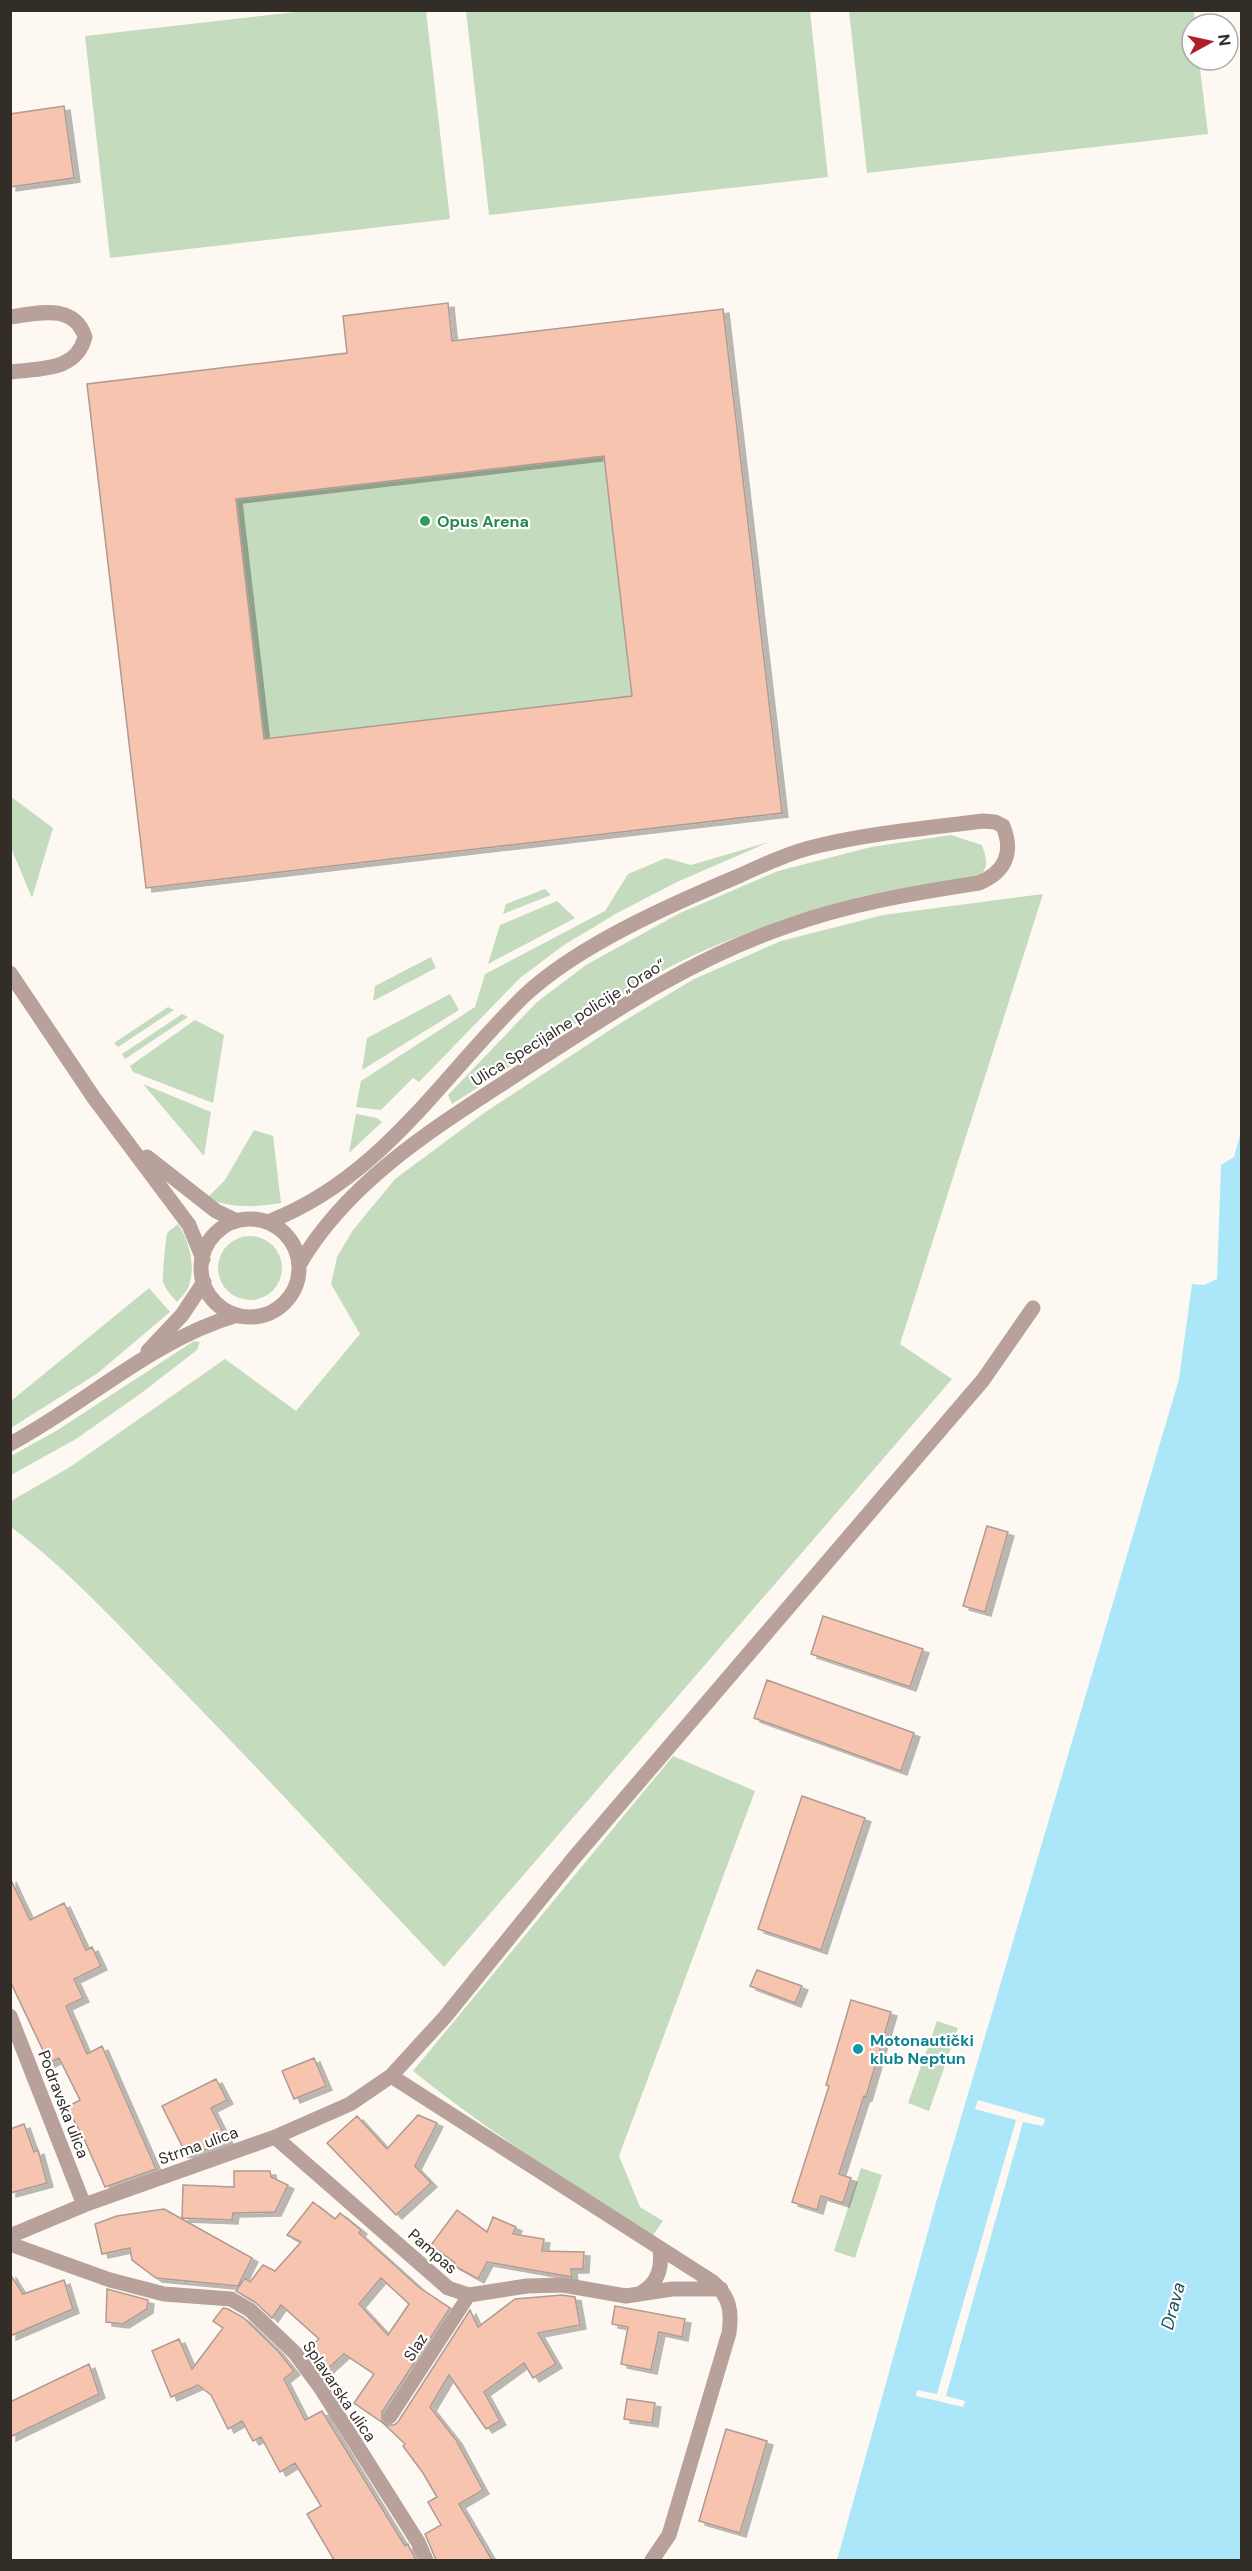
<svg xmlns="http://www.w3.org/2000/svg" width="1252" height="2571" viewBox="0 0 1252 2571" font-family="'DM Sans',sans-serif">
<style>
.green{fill:#c4dbbd}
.water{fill:#abe7f9}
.pier{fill:#fdf9f2}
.building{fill:#f7c4af;stroke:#af9b93;stroke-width:1.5;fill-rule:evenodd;filter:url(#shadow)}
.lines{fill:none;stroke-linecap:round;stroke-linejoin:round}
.pedestrian{stroke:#b9a19b;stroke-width:14}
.minor{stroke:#b9a19b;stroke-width:15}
.leisure-dot{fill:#2e9e5b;stroke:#fff;stroke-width:2}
.culture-dot{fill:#0f9aa8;stroke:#fff;stroke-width:2}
.labels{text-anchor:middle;stroke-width:4.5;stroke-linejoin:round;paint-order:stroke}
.leisure-label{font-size:16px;font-weight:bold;fill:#27864d;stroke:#fff;text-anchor:start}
.street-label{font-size:16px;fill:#322d27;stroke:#fff}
.culture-label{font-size:16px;font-weight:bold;fill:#0d838f;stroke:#fff;text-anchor:start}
.water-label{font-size:18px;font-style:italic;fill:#1c4e5c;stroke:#fff}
</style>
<defs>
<filter id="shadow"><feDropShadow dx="6" dy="4" stdDeviation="0" flood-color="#0004"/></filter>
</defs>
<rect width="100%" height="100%" fill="#fdf9f2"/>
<path class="green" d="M312,10L426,11L450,219L110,258L85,36Z
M466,11H810L828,177L489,215Z
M849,11H1194L1195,24H1192V60H1199L1208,134L867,173Z
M723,309L781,813L146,888L87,384Z
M10,796L53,828L32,898L11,848Z
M951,835L982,845C985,854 990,866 981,874C968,885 931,883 914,886C888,891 860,896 834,904C776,922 718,941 664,970C591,1010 523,1060 452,1104L448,1095L537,1002L586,965L680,913L778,871L871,847Z
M769,842L677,882L619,912L564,945L520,978L419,1082L413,1078L381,1110L356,1107L361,1081L475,1007L485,974L605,911L628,874L666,858L691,865Z
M545,889L551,895L503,914L506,904Z
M1043,894L900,1344L952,1379L444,1967C354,1872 266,1776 175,1683C122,1629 71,1572 11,1527V1501L70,1467L225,1359L296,1411L360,1334L331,1284L337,1257L353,1230L395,1179L484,1113L619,1024L694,979L781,941L883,915Z
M557,901L575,918L488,964L500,925Z
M431,957L436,968L373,1001L375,986Z
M450,994L459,1010L362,1070L367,1038Z
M168,1007L174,1010L118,1047L114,1043Z
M182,1014L188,1017L125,1059L122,1054Z
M195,1020L224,1035L213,1103L133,1072L130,1066Z
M143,1084L211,1112L204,1156Z
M356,1114L377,1118L382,1122L349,1153Z
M254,1130L273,1136L281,1203C255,1207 232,1209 207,1198L225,1180Z
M178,1224C190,1241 197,1271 187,1290C185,1294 180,1298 177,1302C172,1296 165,1289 163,1282C162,1279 166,1236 167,1234C169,1230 175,1227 178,1224Z
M218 1268a32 32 0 1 1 64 0a32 32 0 1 1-64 0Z
M149,1288L170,1312L98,1373L11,1428V1401Z
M194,1341L200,1342L197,1350L140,1394L76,1439L11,1475V1456L56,1431Z
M673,1756L755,1791L619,2156L640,2207L663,2221L653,2235C570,2183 489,2132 413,2071Z
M937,2021L958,2028L929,2111L908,2103Z
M861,2168L882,2175L855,2258L834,2251Z"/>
<path class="water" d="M1241,1131V2560H837L937,2199L1179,1379L1192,1284L1204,1285L1217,1279L1221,1165L1234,1157Z"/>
<path class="pier" d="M978,2100L1045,2119L1043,2126L1023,2122L946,2396L965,2401L963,2407L916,2396L917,2390L937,2394L1016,2120L975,2109Z"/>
<path class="building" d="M64,106L74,178L10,187V114Z
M448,303L452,341L723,309L782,813L146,888L87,384L347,353L343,316ZM604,456L632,696L264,739L236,499Z
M987,1526L1008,1532L985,1612L963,1606Z
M823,1616L923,1649L910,1687L811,1654Z
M767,1680L914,1733L901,1771L754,1718Z
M802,1796L865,1818L821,1950L758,1929Z
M10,1878L30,1920L64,1903L86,1950L92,1947L101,1966L74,1979L83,1998L66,2006L87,2054L102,2046L156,2169L105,2187L85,2141L67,2107L80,2100L59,2058L49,2063L10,1981Z
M757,1970L802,1986L795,2003L750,1986Z
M851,2000L891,2012L866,2097L864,2096L839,2174L851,2178L843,2203L821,2196L817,2210L792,2202L829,2086L826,2085Z
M314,2058L326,2086L294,2099L282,2071Z
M216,2079L227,2100L211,2108L227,2140L188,2158L162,2106Z
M418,2115L437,2123L415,2166L431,2183L396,2215L327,2143L357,2116L387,2149Z
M24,2124L34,2152L38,2150L47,2183L10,2193V2129Z
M234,2171H270L271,2177L288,2185L275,2212L233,2213L232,2220L182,2218L183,2185L234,2187Z
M313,2202L335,2219L340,2213L361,2230L359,2233L420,2288L450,2308L382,2412V2421L386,2425H394L398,2422L470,2310L478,2327L515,2299L562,2295L575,2297L580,2325L538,2333L556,2364L533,2378L524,2363L484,2392L500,2421L486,2429L449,2375L430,2407L456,2440L483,2490L459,2504L492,2560H436L425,2534L441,2525L428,2502L437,2497L423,2473L403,2446L405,2444L383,2423L354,2403L374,2374L344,2354L324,2372L306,2351L319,2339L281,2305L272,2318L255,2302L236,2291L245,2278L250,2282L263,2265L275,2271L301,2242L287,2235ZM381,2278L409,2304L388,2335L359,2304Z
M164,2209L252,2258L238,2286L156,2278L132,2260L130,2248L102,2254L95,2224L117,2216Z
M457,2210L487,2232L493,2217L516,2227L513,2234L544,2239L542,2251L584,2252L583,2269H571L572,2277L487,2262L478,2279L453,2265L455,2263L431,2245Z
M10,2274L23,2294L64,2280L73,2309L10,2336Z
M107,2289L148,2300L147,2309L123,2324L106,2322Z
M615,2306L685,2319L682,2337L659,2332L651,2370L621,2364L628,2327L612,2324Z
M223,2308L228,2309L244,2318L278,2351L294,2371L284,2379L305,2420L322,2411L405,2546L408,2544L409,2547L416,2560H334L307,2514L321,2506L295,2463L280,2472L261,2437L253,2441L242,2421L228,2429L211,2395L198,2385L171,2397L152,2351L179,2339L192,2369L223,2328L213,2321Z
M89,2364L99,2394L10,2437V2402Z
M627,2399L655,2403L652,2423L624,2419Z
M726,2429L767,2441L740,2533L699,2521Z"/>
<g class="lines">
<path class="pedestrian" d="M390,2417L469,2295"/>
<path class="minor" d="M10,317C39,313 74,303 85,337C76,372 40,368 10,372
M10,973L94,1098L189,1225L203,1259
M147,1157L216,1211L237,1221
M201 1268a49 49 0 1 1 98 0a49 49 0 1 1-98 0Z
M268,1222C381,1179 441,1077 524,996C578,945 672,904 741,875C765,864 791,852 817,846C871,833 928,828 983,821L995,822L1003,826C1014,853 1005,872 979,883C913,893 848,904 785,927C694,958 614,1011 534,1063C448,1120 352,1174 299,1265
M148,1351L182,1315L204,1282
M10,1444C87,1403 152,1340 237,1315
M10,2016L84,2205
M391,2076L713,2282C730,2297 732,2312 729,2333L669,2535L652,2560
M275,2137L448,2288L469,2295L527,2286L563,2285L626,2296L672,2289H721
M10,2236L84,2205L275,2137L350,2104L391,2076L445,2017L573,1859L983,1380L1033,1308
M10,2244L110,2280L164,2294L231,2299L250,2310L295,2353L320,2387L418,2542L426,2560
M641,2293C659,2282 662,2268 660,2248"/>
</g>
<circle class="leisure-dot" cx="425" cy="521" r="6"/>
<circle class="culture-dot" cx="858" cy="2049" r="6"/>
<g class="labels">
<g class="leisure-label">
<text x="437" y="527">Opus Arena</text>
</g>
<g class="street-label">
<text transform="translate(568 1022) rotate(-32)" y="6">Ulica Specijalne policije „Orao“</text>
<text transform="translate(64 2104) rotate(69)" y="6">Podravska ulica</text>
<text transform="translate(198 2145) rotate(-20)" y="6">Strma ulica</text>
<text transform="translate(433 2251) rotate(41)" y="6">Pampas</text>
<text transform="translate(415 2347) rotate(-57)" y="6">Slaz</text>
<text transform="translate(340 2391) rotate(56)" y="6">Splavarska ulica</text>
</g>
<g class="culture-label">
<text x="870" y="2046">Motonautički<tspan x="870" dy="18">klub Neptun</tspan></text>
</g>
<g class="water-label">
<text transform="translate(1173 2306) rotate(-75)" y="6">Drava</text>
</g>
</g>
<rect width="1252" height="2571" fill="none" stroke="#322d27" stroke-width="24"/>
<g transform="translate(1210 42) rotate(82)"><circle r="28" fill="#ffffff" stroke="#adaba9" stroke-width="1.5"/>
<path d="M0-4.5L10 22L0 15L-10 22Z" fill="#b11e2b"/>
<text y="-9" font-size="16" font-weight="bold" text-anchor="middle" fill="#322d27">N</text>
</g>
</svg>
